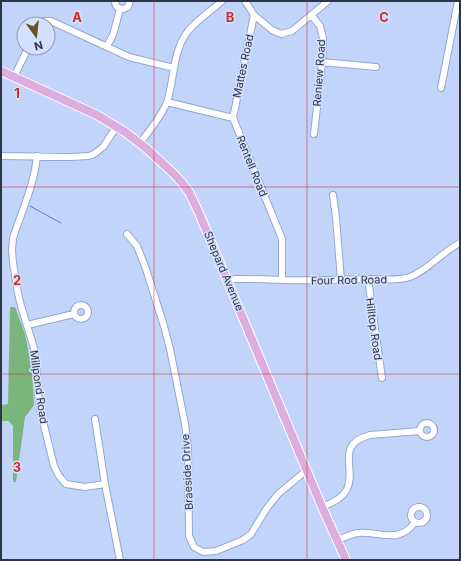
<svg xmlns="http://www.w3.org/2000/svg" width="461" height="561" viewBox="0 0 461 561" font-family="Inter,sans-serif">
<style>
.green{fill:#79b67b}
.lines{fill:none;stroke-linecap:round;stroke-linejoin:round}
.stream{stroke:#5b7ecf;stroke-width:1}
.minor-casing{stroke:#92a7d4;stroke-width:8}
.major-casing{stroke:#fff;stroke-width:10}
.minor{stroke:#fff;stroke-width:6}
.major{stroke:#dcadde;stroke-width:8}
.grid{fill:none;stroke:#d62828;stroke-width:1;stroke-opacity:0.55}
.labels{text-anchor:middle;stroke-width:3;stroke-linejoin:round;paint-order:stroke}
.street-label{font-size:11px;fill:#2d3548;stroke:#d4e1fe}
.grid-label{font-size:13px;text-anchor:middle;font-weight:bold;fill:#d62828;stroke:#d4e1fe;stroke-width:3;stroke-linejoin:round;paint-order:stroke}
</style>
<rect width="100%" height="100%" fill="#c2d4fa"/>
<path class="green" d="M10,307H15L25,334L32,369L34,405L25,417L16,482H13V426L9,421H1V405L8,404Z"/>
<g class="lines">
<path class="stream" d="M30,206L61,223"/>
<g class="minor-casing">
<path id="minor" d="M115,1C115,6 118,9 123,9L128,7L130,1
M245,1L254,15L272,30L281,34L292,31L328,1
M311,15L320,26L323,38L322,62L314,134
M40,24L44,21H51L129,57L174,68
M107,46L113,35L120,9
M322,62L376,67
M14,77L28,48
M441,88L458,1
M167,102L233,118L282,239V280
M233,118L254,15
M140,143C150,130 161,117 167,102C174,81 173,52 186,34C193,23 212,10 222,1
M1,156L70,157L89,156L94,154L103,147L117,126
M37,156C34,184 24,206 15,232L13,238L12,250L13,263L18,293L21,306L34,348L36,360L38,394L41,413L54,466L59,476L66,484L85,487L105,484
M333,195L336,218L341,280
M127,234L137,246L146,269L164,326L170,349L185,424L188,449L189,536L194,547L203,552L216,551L243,540L251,534L267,508L278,494L307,470
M368,279L382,378
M228,281L235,279H244C270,279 296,281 321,280C334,280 348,279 361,279C376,278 395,282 410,277C428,270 442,252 460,243
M74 312a7 7 0 1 1 14 0a7 7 0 1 1-14 0Z
M27,325L74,314
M95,419L105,484L120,560
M420 430a7 7 0 1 1 14 0a7 7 0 1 1-14 0Z
M322,507C331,503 342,499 347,489C357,468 334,445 370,435L420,431
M411 515a8 8 0 1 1 16 0a8 8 0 1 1-16 0Z
M337,540C343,538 351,534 358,533C379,531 399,545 415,522"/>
</g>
<g class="major-casing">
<path id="major" d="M1,71L97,115L125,132L147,149L175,175L183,184L189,192L199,213L322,507L346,560"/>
</g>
<use href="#minor" class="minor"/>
<use href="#major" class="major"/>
</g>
<path class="grid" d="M154,1V560M307,1V560M1,187H460M1,374H460"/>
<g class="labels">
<g class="street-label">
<text transform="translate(243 66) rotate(-78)" y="4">Mattes Road</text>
<text transform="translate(319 73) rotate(-86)" y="4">Reniew Road</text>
<text transform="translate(252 166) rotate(68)" y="4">Rentell Road</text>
<text transform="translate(224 271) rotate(67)" y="4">Shepard Avenue</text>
<text transform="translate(349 280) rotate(-1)" y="4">Four Rod Road</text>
<text transform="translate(374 329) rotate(82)" y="4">Hilltop Road</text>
<text transform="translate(39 387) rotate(82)" y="4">Millpond Road</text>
<text transform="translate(187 472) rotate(-93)" y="4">Braeside Drive</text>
</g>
</g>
<g class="grid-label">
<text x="77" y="22">A</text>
<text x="230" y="22">B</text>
<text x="384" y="22">C</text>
<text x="17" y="98">1</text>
<text x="17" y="285">2</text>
<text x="17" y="472">3</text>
</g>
<rect width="461" height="561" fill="none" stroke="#2d3548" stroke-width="4"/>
<g transform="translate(36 36) rotate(165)"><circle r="19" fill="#d4e1fe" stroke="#919cb5"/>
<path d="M0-3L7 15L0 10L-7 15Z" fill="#695322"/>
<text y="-6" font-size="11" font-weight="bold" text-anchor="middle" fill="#2d3548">N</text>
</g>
</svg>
